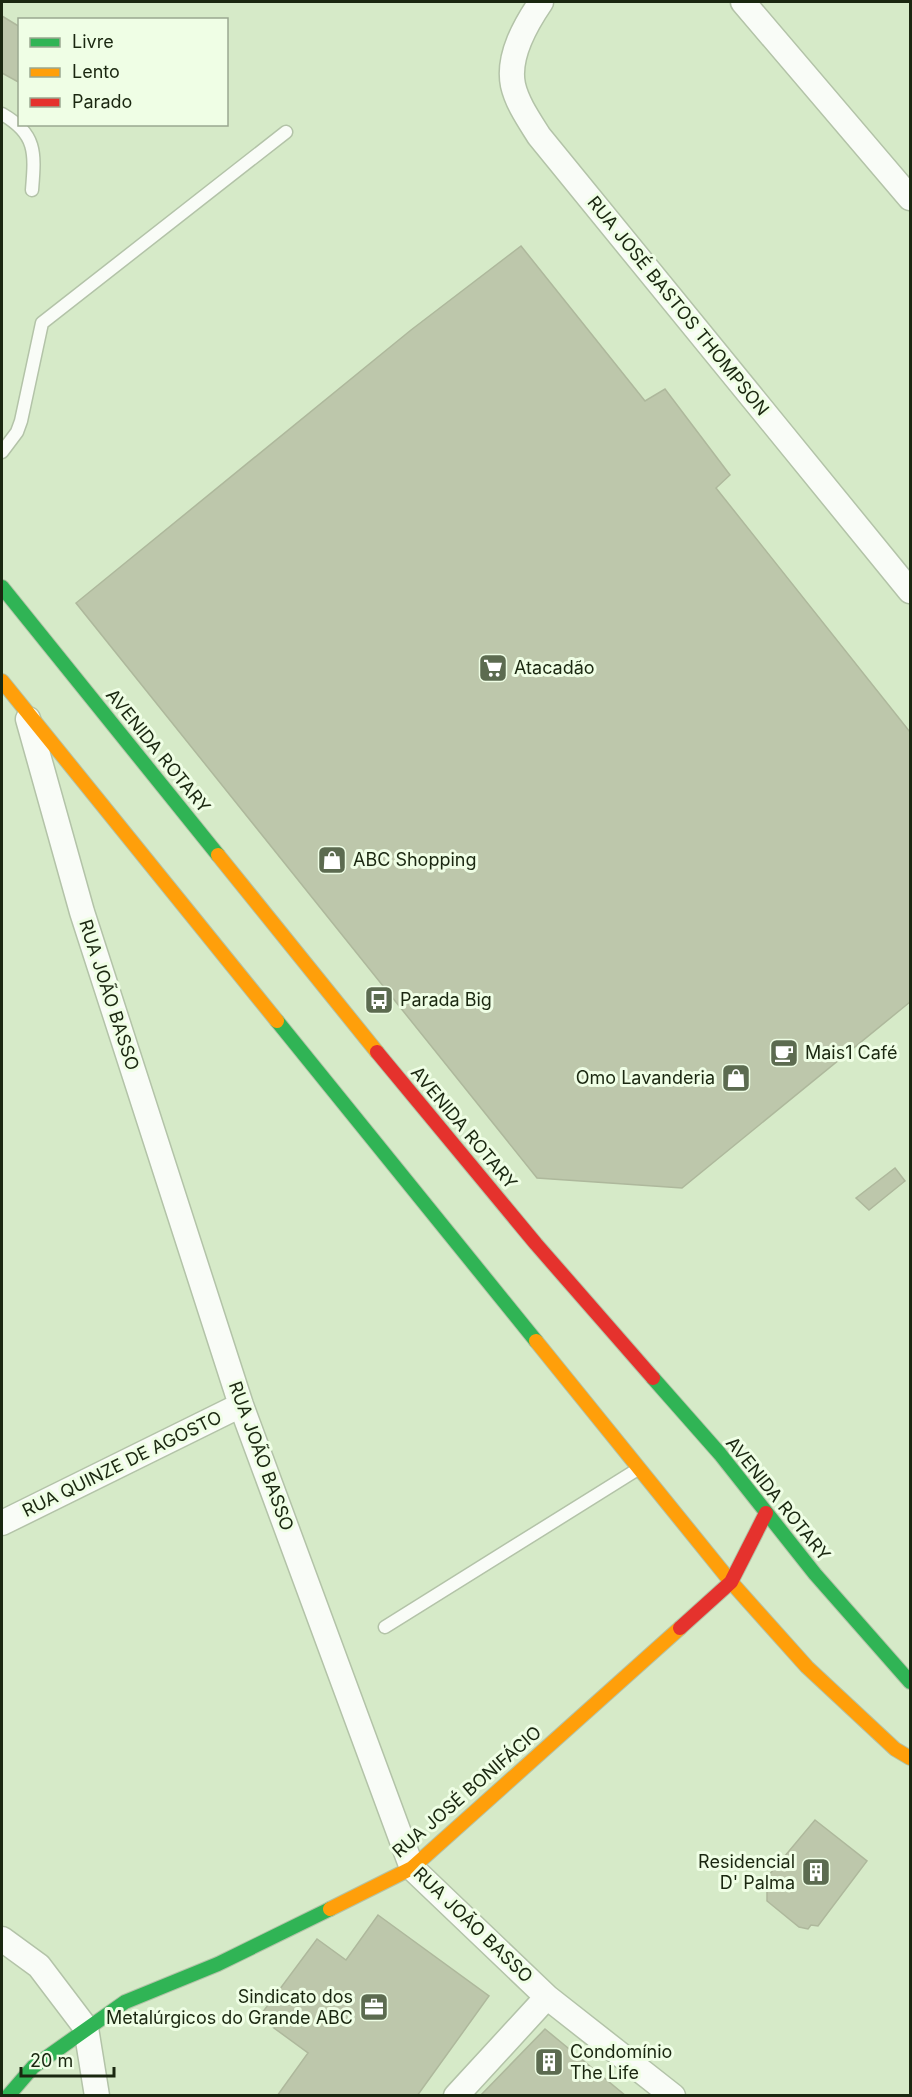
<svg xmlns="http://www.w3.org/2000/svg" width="912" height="2097" viewBox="0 0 912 2097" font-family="Inter,sans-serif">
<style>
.building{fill:#bdc7ab;stroke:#aeb89c;stroke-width:1.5}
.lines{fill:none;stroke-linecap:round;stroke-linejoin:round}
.lane-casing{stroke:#b3c3a8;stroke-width:15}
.street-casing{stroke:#b3c3a8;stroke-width:27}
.fast-casing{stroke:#b3c3a8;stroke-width:16}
.slow-casing{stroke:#b3c3a8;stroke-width:16}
.jam-casing{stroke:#b3c3a8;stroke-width:16}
.lane{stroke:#f9fcf7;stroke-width:12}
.street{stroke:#f9fcf7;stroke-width:24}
.fast{stroke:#30b455;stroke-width:14}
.slow{stroke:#ff9f0a;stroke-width:14}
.jam{stroke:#e5322d;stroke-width:14}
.labels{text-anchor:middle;stroke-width:6;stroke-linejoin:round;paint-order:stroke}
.street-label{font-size:18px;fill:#1a2710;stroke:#effee5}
.poi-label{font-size:18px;fill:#1a2710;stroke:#effee5;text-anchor:start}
</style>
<rect width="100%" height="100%" fill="#d6eac8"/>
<path class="building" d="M2,16L20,27V83L2,73Z
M521,246L645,401L665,389L730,475L716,488L910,732V1002L682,1188L537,1178L76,603L411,330Z
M895,1168L905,1181L869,1210L856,1198Z
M815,1820L867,1861L818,1926L811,1925L808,1929L799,1927L767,1901V1891L763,1882Z
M378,1915L489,1996L417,2096H277L308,2053L259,2017L317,1939L346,1960Z
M545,2029L626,2096H480Z"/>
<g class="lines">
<g class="lane-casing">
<path id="lane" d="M2,114C37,134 35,153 32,190
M2,452L17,432L21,421L42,323L286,132
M385,1627L638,1469"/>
</g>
<g class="street-casing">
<path id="street" d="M541,2C526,24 507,56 513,85C517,103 529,120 539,136L910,591
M743,2L910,198
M28,719L82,912L241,1405L412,1868L547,1997L673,2096
M2,1523L241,1405
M2,1939L39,1966L86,2028L97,2096
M456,2096L547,1997"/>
</g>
<g class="fast-casing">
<path id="fast" d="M2,587L218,855
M277,1021L536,1341
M653,1378L720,1454L815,1574L910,1682
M8,2096L33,2067L125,2002L218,1964L330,1909"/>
</g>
<g class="slow-casing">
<path id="slow" d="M2,681L277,1021
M218,855L377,1052
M536,1341L731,1582L807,1667L895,1749L910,1758
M330,1909L412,1868L680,1628"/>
</g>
<g class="jam-casing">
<path id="jam" d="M377,1052L536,1244L653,1378
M680,1628L731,1582L766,1513"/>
</g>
<use href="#lane" class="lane"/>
<use href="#street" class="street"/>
<use href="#fast" class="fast"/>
<use href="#slow" class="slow"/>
<use href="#jam" class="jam"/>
</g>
<defs>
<g id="supermarket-square" transform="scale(1.5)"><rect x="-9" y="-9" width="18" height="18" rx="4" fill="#5c6b50" stroke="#effee5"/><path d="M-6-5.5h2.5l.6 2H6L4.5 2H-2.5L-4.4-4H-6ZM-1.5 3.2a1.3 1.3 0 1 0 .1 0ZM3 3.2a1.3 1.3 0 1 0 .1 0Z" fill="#fff"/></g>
<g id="shop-square" transform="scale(1.5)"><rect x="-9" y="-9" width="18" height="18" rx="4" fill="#5c6b50" stroke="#effee5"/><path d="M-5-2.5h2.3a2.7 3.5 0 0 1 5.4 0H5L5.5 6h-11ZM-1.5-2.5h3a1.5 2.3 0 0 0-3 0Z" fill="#fff"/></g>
<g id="bus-square" transform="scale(1.5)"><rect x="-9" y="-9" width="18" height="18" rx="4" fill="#5c6b50" stroke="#effee5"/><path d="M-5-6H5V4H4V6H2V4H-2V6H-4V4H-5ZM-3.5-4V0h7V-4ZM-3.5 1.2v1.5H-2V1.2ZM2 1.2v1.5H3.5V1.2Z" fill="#fff"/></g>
<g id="cafe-square" transform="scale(1.5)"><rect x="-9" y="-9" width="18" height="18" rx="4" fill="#5c6b50" stroke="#effee5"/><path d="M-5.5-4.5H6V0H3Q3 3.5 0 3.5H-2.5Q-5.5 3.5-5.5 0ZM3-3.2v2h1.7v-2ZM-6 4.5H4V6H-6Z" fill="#fff"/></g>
<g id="building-square" transform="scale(1.5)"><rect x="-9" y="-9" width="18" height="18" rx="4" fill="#5c6b50" stroke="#effee5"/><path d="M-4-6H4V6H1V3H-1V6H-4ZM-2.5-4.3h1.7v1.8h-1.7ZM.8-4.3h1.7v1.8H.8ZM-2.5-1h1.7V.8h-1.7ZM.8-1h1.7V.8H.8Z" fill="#fff"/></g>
<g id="office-square" transform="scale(1.5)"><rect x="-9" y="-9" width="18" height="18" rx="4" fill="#5c6b50" stroke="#effee5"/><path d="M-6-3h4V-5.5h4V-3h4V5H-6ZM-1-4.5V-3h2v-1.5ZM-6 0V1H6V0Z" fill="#fff"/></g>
</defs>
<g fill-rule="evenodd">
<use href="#supermarket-square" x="493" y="668"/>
<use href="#shop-square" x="332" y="860"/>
<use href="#bus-square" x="379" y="1000"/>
<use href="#cafe-square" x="784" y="1053"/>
<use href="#shop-square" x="736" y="1078"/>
<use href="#building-square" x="816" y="1872"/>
<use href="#office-square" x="374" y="2007"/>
<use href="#building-square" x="549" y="2062"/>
</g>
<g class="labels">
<g class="street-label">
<text transform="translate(678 306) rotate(51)" y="6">RUA JOSÉ BASTOS THOMPSON</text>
<text transform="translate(158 751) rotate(51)" y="6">AVENIDA ROTARY</text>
<text transform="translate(109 995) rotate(72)" y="6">RUA JOÃO BASSO</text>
<text transform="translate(464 1128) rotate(50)" y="6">AVENIDA ROTARY</text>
<text transform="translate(261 1456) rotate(70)" y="6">RUA JOÃO BASSO</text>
<text transform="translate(122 1464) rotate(-26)" y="6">RUA QUINZE DE AGOSTO</text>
<text transform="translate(778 1499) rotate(51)" y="6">AVENIDA ROTARY</text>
<text transform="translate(467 1792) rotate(-41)" y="6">RUA JOSÉ BONIFÁCIO</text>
<text transform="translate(473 1925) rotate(44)" y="6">RUA JOÃO BASSO</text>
</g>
<g class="poi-label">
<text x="514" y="674">Atacadão</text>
<text x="353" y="866">ABC Shopping</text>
<text x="400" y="1006">Parada Big</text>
<text x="805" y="1059">Mais1 Café</text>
<text x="715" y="1084" text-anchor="end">Omo Lavanderia</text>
<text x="795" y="1868" text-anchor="end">Residencial<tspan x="795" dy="21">D' Palma</tspan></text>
<text x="353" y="2003" text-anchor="end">Sindicato dos<tspan x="353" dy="21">Metalúrgicos do Grande ABC</tspan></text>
<text x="570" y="2058">Condomínio<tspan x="570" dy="21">The Life</tspan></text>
</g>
</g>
<rect width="912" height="2097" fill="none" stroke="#1a2710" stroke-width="6"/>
<rect x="18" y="18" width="210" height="108" fill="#effee5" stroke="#9aa890" stroke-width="1.5"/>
<rect x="30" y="38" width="30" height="9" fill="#30b455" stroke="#9aa890" stroke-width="1.5"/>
<text x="72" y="48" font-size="18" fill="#1a2710">Livre</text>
<rect x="30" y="68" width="30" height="9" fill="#ff9f0a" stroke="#9aa890" stroke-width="1.5"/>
<text x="72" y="78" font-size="18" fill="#1a2710">Lento</text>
<rect x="30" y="98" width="30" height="9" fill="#e5322d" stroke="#9aa890" stroke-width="1.5"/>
<text x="72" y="108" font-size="18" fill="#1a2710">Parado</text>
<path d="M21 2067v9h93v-9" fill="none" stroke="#1a2710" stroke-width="3"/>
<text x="30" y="2067" font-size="18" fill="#1a2710" stroke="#effee5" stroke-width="4.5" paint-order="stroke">20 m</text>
</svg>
